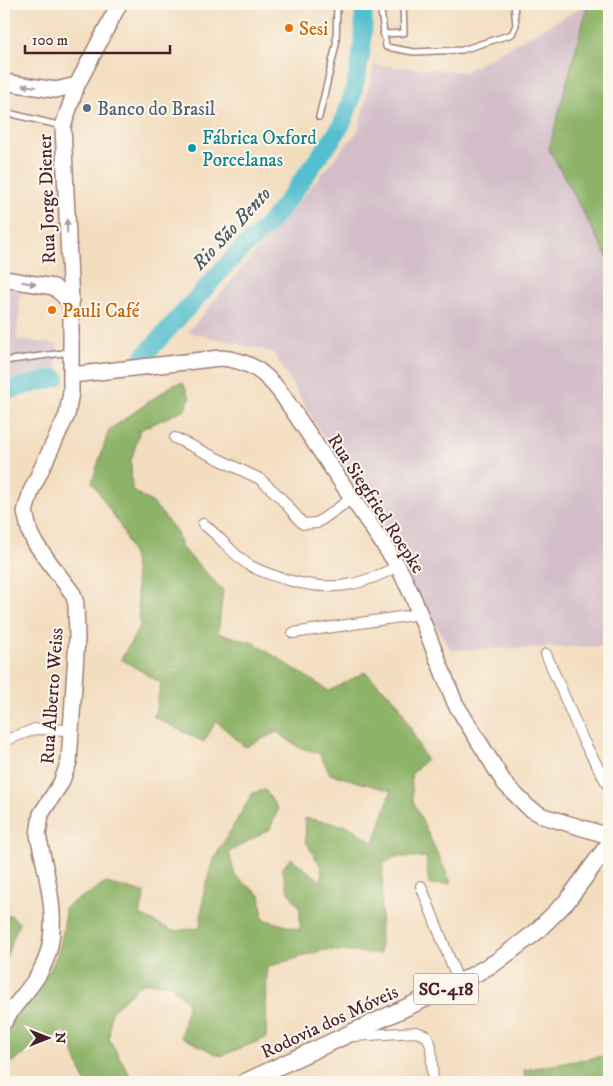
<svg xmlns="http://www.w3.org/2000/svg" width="613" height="1086" viewBox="0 0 613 1086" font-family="'IM FELL DW Pica',serif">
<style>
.industrial{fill:#d2bdc8}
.forest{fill:#8db368;stroke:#6c694a}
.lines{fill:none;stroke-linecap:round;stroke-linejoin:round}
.river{stroke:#54bfcf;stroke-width:18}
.lane-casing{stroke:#9e7e75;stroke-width:8}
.street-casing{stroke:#9e7e75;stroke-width:12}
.secondary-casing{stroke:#9e7e75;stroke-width:18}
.primary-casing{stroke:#9e7e75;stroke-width:19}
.lane{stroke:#fff;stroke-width:5}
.street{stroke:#fff;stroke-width:10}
.secondary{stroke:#fff;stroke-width:15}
.primary{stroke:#fff;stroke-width:16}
.oneway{fill:#ae9aa0}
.food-dot{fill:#e8710a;stroke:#fbf7ec;stroke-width:2}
.service-dot{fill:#5c6f8a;stroke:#fbf7ec;stroke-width:2}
.culture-dot{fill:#0f9aa8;stroke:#fbf7ec;stroke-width:2}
.labels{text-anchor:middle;stroke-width:4;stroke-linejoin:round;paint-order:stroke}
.shield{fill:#fbf7ec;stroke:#7f6065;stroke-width:1}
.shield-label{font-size:18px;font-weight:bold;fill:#4a1f2b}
.food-label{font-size:19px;fill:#c56008;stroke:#fbf7ec;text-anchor:start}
.service-label{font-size:19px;fill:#4e5e75;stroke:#fbf7ec;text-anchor:start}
.culture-label{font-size:19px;fill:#0d838f;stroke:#fbf7ec;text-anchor:start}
.street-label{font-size:19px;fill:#4a1f2b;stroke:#fbf7ec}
.water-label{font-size:20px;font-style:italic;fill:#4e5764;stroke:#fbf7ec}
</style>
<rect width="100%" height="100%" fill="#fbf7ec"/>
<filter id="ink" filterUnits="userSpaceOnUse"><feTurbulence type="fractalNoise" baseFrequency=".02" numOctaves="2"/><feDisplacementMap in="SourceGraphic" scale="10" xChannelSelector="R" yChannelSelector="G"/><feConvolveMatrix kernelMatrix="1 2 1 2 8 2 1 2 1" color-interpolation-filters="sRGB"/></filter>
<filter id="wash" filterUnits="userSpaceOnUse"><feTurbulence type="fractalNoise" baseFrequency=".0096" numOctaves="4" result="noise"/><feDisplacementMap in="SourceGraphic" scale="20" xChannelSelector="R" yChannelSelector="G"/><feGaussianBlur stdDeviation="1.12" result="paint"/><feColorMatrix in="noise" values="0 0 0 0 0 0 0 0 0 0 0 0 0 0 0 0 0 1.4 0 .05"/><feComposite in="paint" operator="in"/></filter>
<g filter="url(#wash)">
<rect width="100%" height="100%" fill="#f3ddbf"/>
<path class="industrial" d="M588,4L549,149L609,260V646L451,650L273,352L188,332L358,131L374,65L464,72Z
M4,283L21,284L17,340L58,344L56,368L4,383Z"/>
<path class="forest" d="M588,4H609V260L549,149Z
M183,383L190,398L185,409L140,430L131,461L132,490L153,503L177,532L181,547L223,590L218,633L254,643L329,691L365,672L398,703L426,760L411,775L413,801L451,883L429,885L426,857H395L383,864L380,954L324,950L267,967L266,1038L221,1056L181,1037L188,1003L170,984L142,983L111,1012L109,1039L134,1082H85L65,1030L5,1066C0,1023 23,1010 45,978C59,958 65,931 65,907L106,883L145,893L140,915L173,931L200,928L204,892L213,860L253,793L265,790L278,809L270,829L229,852L235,876L260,895L263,919L300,930V908L289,893L282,869L291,858L322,882L321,867L306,842L305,818L348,826L374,843L391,791L330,774L319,753L298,747L277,732L245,747L216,721L204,742L154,717L161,683L121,659L140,626L134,558L122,529L92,482L109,430L174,384Z
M11,915L19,923L4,963V918Z
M609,1055V1082H525L524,1070Z"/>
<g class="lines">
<path class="river" d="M143,357L239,251C272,226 294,191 318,158C327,146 340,131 345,117C358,84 366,38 363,4
M4,391L56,378"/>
</g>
</g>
<g filter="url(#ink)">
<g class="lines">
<g class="lane-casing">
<path id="lane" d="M380,4L386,47L414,52L462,50L512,34L516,25L514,4
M383,34L404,33L403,4
M4,102L7,85
M4,112L62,126
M319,117L336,45L337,4
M4,361L70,352"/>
</g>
<g class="street-casing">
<path id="street" d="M175,438L260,479L279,496L303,524L317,523L351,499
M203,524C220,536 232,554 249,565C261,572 274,576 288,580C331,592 358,587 398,566
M293,633L420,614
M546,654L583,740L609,787
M4,741L35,729L72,730
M421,886L459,983
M354,1036L416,1032L427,1036L431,1046L433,1082"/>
</g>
<g class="secondary-casing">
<path id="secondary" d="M4,82L55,90L77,85
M4,279L54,287L71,303
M72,375L220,358C248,360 264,371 281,393L398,566L413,597L455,703L505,784L529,808L543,816L609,836
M4,1022C14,1004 30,990 40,972C64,931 47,878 38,835L41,814L61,783L69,762L77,638L76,604L73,594L35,543L30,533L25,512L31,491L67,415L71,392V303L63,126L77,85L119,4"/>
</g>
<g class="primary-casing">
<path id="primary" d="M245,1082L459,983L496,962L536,932L567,901L609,844"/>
</g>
<use href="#lane" class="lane"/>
<use href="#street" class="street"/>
<use href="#secondary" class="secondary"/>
<use href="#primary" class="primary"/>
</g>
<defs><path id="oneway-solid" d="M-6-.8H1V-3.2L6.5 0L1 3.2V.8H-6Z" transform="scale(1.25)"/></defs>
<g class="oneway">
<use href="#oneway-solid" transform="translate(29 86) rotate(-172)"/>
<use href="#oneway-solid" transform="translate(67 226) rotate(-92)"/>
<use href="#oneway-solid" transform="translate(29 283) rotate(9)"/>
</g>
</g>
<g class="food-dot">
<circle cx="289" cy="28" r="5"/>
<circle cx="52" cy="310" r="5"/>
</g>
<circle class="service-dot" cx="87" cy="108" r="5"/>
<circle class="culture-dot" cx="192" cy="148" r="5"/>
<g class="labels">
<rect class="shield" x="413.5" y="973.5" width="65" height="31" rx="4"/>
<g class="shield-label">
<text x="446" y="995">SC-418</text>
</g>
<g class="food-label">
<text x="299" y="35">Sesi</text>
<text x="62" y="317">Pauli Café</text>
</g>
<g class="service-label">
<text x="97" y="115">Banco do Brasil</text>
</g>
<g class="culture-label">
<text x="202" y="144">Fábrica Oxford<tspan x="202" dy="22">Porcelanas</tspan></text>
</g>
<g class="street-label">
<text transform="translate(46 199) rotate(-92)" y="7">Rua Jorge Diener</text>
<text transform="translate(377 503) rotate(57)" y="7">Rua Siegfried Roepke</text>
<text transform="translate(51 696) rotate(-86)" y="7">Rua Alberto Weiss</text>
<text transform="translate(329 1021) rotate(-25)" y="7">Rodovia dos Móveis</text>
</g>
<g class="water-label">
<text transform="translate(231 228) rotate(-47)" y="7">Rio São Bento</text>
</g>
</g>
<rect width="613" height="1086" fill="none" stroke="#fbf7ec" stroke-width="20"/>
<g transform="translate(48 1038) rotate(90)" stroke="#fbf7ec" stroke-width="4" paint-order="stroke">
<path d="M0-4L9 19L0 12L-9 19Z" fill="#4a1f2b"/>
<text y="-8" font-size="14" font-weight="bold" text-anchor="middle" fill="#4a1f2b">N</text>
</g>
<path d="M25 45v8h145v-8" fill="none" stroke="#4a1f2b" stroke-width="2.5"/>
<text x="32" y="45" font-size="15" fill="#4a1f2b" stroke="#fbf7ec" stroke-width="4" paint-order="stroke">100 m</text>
</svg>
